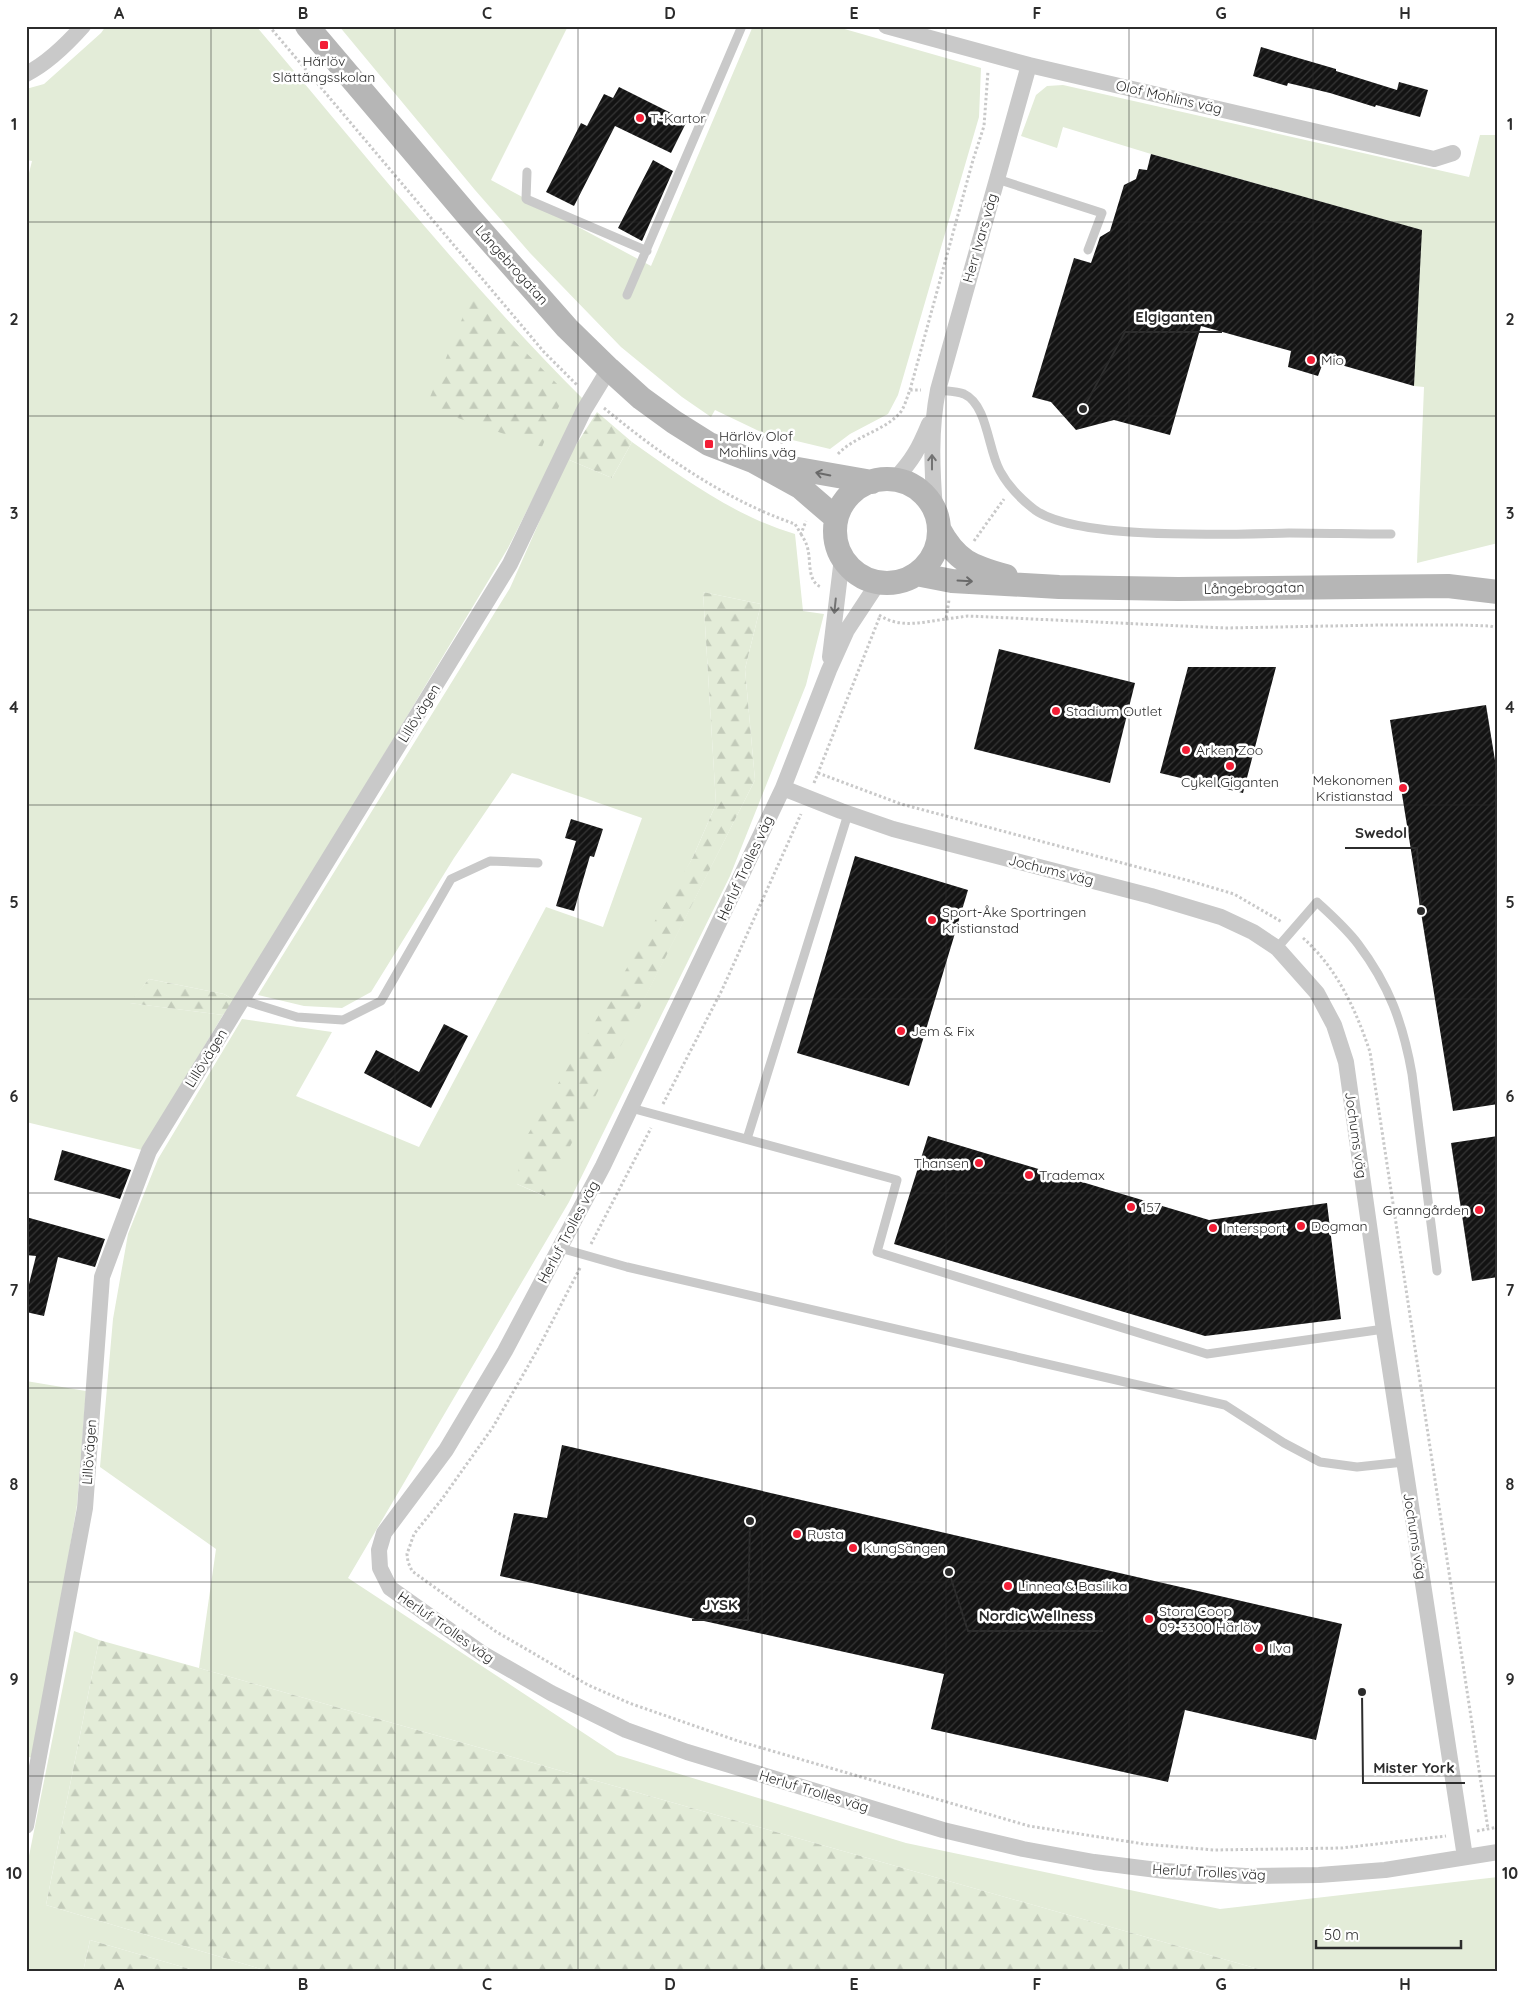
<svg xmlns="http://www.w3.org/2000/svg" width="1524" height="1998" viewBox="0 0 1524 1998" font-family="Quicksand,sans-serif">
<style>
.green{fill:#e3ecd8;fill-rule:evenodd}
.forest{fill:url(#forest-firs)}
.building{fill:url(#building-hatch)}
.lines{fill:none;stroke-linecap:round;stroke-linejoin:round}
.path{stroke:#c9c9c9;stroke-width:3;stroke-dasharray:2.5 2.5;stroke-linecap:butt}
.lane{stroke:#c9c9c9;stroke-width:9}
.street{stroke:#c9c9c9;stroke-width:16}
.secondary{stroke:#b6b6b6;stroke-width:24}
.oneway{stroke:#737373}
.oneway2{stroke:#6a6a6a}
.grid{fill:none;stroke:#2c2c2c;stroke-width:1;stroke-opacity:0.55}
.poi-dot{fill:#f31e36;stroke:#fff;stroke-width:2}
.labels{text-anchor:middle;stroke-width:5;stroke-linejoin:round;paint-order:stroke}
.poi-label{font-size:14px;fill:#2c2c2c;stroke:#fff;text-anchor:start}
.street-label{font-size:14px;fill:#2c2c2c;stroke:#fff}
.leader{fill:none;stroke:#2c2c2c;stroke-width:2}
.callout-dot{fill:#2c2c2c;stroke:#fff;stroke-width:2}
.callout-label{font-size:15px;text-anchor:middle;font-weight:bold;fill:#2c2c2c;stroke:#fff;stroke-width:5;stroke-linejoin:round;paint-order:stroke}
.neatline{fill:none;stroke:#2c2c2c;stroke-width:2}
.grid-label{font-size:16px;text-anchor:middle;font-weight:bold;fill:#2c2c2c}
</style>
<defs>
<pattern id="forest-firs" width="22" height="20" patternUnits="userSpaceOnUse" patternTransform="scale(1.25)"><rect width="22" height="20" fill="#e3ecd8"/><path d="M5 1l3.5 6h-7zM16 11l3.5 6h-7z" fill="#c3cbba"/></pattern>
<pattern id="building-hatch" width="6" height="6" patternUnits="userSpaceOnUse" patternTransform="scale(1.25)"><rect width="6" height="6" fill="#131313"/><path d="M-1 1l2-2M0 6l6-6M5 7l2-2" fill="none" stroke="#363636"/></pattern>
</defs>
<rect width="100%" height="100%" fill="#fff"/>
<path class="green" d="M106,26H256C363,152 466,282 583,399L508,548L236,1001L224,994L149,979L130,1003L223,1015L142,1150L26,1122V185L32,161L26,160V89L44,84L101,33Z
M339,26H568L491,180L651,266L753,26H834L981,68L979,117L898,395L888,414L850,434L830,449L763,433L715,410L711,417L682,397L621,347L530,253L475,190Z
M1063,85L1469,177L1480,135H1498V543L1417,563L1424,387L1414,386L1421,230L1151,154L1063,127L1057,148L1021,136L1036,95L1047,86Z
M632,442C683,478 734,516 795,534L803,611L824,614L806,685L730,876L569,1202L348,1578L617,1755L906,1843L1220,1909L1498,1877V1972H1269L199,1668L216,1549L100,1467L113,1319L128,1234L158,1159L242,1019L332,1032L296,1096L419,1147L546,907L603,927L642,818L512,773L454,858L371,992L342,1008L304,1006L258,995L510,588L567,459L612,478ZM703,592L761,604L745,669L755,780L544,1196L517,1184L693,857L716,804Z
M26,1381L86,1391L77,1505L44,1702L32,1758L26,1756Z
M74,1631L99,1640L46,1905L271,1972H200L90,1940L83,1972H26V1871Z"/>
<path class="forest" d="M471,297L565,392L542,447L426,407Z
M597,412L632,442L612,478L567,459Z
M703,592L761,604L745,669L755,780L545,1196L517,1184L521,1146L693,857L716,804Z
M149,979L224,994L236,1001L223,1015L129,1003Z
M99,1640L199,1668L1269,1972H271L46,1905Z
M90,1940L200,1972H83Z"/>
<path class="building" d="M1261,47L1336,69V71L1397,90L1399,82L1428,90L1420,117L1376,105L1375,107L1330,93L1288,83L1287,86L1253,76Z
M619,87L687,121L671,153L615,126L574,206L546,192L581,123L587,126L604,94L613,98Z
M1151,154L1422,230L1414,386L1324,360L1318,376L1288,367L1291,351L1201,326L1170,435L1114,420L1076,430L1051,402L1032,397L1074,258L1091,263L1100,237L1110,231L1124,185L1136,179L1139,169L1147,170Z
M653,160L673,171L642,241L618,228Z
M999,649L1135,683L1110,783L974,749Z
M1188,667H1276L1243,793L1160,773Z
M1486,705L1498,779V1104L1453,1111L1390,720Z
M571,819L603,829L594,857L590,856L574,911L556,906L576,841L565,838Z
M855,856L968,890L909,1086L797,1053Z
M444,1024L468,1036L431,1108L364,1073L376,1050L419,1072Z
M928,1136L1209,1220L1327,1203L1341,1319L1205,1336L894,1244Z
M1498,1136V1277L1472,1281L1451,1143Z
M62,1150L131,1170L120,1199L54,1180Z
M26,1217L105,1239L95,1267L58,1257L44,1316L26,1312V1296L36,1256L26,1255Z
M562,1445L1342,1624L1316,1740L1185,1710L1168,1782L931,1729L944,1674L500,1576L514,1513L547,1518Z"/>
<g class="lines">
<path class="path" d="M269,26L544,352L578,386
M910,390L973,160L984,126L988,71
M604,408C661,455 725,500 795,524L801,534L806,521
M761,437L785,443
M838,454C855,436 881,432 898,415C904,410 907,397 910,390H921
M801,534C804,539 807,544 808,550C811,562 807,581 821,587
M974,541L1004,499
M879,615C900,629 923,622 946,619L949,600
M946,619L968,616L1226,628L1381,625H1462L1490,626L1498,628
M818,773L901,804L1190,881L1234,894L1282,922
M814,783L880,616
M1303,938C1337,968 1356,1010 1370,1052L1488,1829
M663,1104L722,990L801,814
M591,1244L651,1128
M580,1268L539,1347L493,1427L442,1499L414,1534L407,1554L408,1562L412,1571L495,1631L588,1685L629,1703L738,1741L1029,1826L1144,1844L1214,1850L1342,1848L1446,1836
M1477,1831L1498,1827"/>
<path class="lane" d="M527,172L526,199L647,251
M997,179L1102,213L1088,250
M627,295L742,26
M938,390C946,391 957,391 964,394C988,405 988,451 1000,471C1008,486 1022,500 1035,510C1079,541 1233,534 1289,533C1323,533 1357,534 1391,534
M1277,948L1317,902C1331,915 1346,928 1358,944C1389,985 1403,1023 1412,1074L1437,1271
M242,1000L297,1017L343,1020L381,1001L451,879L490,861L538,863
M631,1108L897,1180L877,1252L1207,1354L1384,1329
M747,1139L848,814
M560,1248L627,1267L1225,1405L1284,1443L1320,1462L1357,1467L1404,1462"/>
<path class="street" d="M886,26L1029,65L1434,159L1453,153
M26,74C48,63 67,44 83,26
M894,480C913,460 919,448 929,424
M935,510C932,470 930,430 938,390L1029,65
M878,583L847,630L829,670L783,788L603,1166L505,1351L446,1450L384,1533L379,1550L380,1568L390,1588L483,1654L551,1693L626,1730L687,1752L943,1830L1023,1849L1094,1862L1165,1871L1246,1876L1319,1875L1385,1870L1498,1852
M830,657L842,558
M783,788L841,811L893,829L1151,896L1221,917L1253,932L1277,948L1317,993L1334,1025L1346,1062L1382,1317L1465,1857
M26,1826L85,1508L102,1277L149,1151L510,564L584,410L609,369"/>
<path class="secondary" d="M307,26L469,217L567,328L609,369L641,398L674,422L709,444L753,461L800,487L836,518
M775,465L872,482
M835 531a52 52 0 1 1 104 0a52 52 0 1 1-104 0Z
M939,529C956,561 972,567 1006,576
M916,574L952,581L1059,587L1178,589L1448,586L1498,592"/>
</g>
<defs><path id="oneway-shaft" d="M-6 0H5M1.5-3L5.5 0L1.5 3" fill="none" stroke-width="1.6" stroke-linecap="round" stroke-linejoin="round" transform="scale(1.25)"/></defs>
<g class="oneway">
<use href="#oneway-shaft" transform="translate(932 462) rotate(-90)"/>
<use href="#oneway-shaft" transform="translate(835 606) rotate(96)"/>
</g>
<g class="oneway2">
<use href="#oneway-shaft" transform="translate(823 474) rotate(-169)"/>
<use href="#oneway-shaft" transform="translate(965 581) rotate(3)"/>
</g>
<path class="grid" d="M211,26V1972M395,26V1972M578,26V1972M762,26V1972M946,26V1972M1129,26V1972M1313,26V1972M26,222H1498M26,416H1498M26,610H1498M26,805H1498M26,999H1498M26,1193H1498M26,1388H1498M26,1582H1498M26,1776H1498"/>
<g class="poi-dot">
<rect x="319" y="40" width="10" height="10" rx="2.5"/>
<circle cx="640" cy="118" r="5"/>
<circle cx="1311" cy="360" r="5"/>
<rect x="704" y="439" width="10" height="10" rx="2.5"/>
<circle cx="1056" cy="711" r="5"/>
<circle cx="1186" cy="750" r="5"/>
<circle cx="1230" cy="766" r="5"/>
<circle cx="1403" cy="788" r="5"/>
<circle cx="932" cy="920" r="5"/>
<circle cx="901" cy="1031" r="5"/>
<circle cx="979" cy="1163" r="5"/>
<circle cx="1029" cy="1175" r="5"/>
<circle cx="1131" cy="1207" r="5"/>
<circle cx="1479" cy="1210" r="5"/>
<circle cx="1301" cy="1226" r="5"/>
<circle cx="1213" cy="1228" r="5"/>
<circle cx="797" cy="1534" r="5"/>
<circle cx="853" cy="1548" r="5"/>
<circle cx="1008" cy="1586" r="5"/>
<circle cx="1149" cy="1619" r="5"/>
<circle cx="1259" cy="1648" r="5"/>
</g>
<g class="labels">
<g class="poi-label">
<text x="324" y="66" text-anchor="middle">Härlöv<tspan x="324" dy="16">Slättängsskolan</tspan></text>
<text x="650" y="123">T-Kartor</text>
<text x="1321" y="365">Mio</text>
<text x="719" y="441">Härlöv Olof<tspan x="719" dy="16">Mohlins väg</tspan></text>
<text x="1066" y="716">Stadium Outlet</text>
<text x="1196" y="755">Arken Zoo</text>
<text x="1393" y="785" text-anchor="end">Mekonomen<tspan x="1393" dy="16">Kristianstad</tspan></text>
<text x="1230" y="787" text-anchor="middle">Cykel Giganten</text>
<text x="942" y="917">Sport-Åke Sportringen<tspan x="942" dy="16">Kristianstad</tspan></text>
<text x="911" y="1036">Jem &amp; Fix</text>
<text x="969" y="1168" text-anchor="end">Thansen</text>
<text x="1039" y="1180">Trademax</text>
<text x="1141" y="1212">157</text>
<text x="1469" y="1215" text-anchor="end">Granngården</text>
<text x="1311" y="1231">Dogman</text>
<text x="1223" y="1233">Intersport</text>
<text x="807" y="1539">Rusta</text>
<text x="863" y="1553">KungSängen</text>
<text x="1018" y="1591">Linnea &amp; Basilika</text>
<text x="1159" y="1616">Stora Coop<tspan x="1159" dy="16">09-3300 Härlöv</tspan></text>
<text x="1269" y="1653">Ilva</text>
</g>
<g class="street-label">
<text transform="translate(1169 97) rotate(13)" y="5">Olof Mohlins väg</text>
<text transform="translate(980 238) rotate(-74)" y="5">Herr Ivars väg</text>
<text transform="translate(512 265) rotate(48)" y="5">Långebrogatan</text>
<text transform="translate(1254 588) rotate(-1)" y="5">Långebrogatan</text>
<text transform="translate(419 713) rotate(-58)" y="5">Lillövägen</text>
<text transform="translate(745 868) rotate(-65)" y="5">Herluf Trolles väg</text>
<text transform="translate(1051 870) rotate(14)" y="5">Jochums väg</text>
<text transform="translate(206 1058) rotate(-58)" y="5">Lillövägen</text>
<text transform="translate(1356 1135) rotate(82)" y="5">Jochums väg</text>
<text transform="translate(568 1232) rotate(-62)" y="5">Herluf Trolles väg</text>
<text transform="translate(89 1452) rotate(-86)" y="5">Lillövägen</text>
<text transform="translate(1415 1536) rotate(81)" y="5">Jochums väg</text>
<text transform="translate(446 1627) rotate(35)" y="5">Herluf Trolles väg</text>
<text transform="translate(814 1791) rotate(17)" y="5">Herluf Trolles väg</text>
<text transform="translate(1209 1872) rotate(3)" y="5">Herluf Trolles väg</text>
</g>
</g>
<path class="leader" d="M1083 409L1125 332H1222M1421 911L1417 848H1345M750 1521L748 1620H692M949 1572L968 1631H1103M1362 1692L1363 1783H1465"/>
<g class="callout-dot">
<circle cx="1083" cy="409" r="5"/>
<circle cx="1421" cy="911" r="5"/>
<circle cx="750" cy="1521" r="5"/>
<circle cx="949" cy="1572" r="5"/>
<circle cx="1362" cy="1692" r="5"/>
</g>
<g class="callout-label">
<text x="1174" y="322">Elgiganten</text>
<text x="1381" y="838">Swedol</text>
<text x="720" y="1610">JYSK</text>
<text x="1036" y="1621">Nordic Wellness</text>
<text x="1414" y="1773">Mister York</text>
</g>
<rect width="1524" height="1998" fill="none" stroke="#ffffff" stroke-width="55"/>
<path d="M1316 1940v8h145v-8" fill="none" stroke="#2c2c2c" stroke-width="2.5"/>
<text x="1324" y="1940" font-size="15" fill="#2c2c2c" stroke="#ffffff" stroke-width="4" paint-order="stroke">50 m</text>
<rect x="28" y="28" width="1468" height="1942" class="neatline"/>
<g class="grid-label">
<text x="119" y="19">A</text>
<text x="303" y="19">B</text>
<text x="487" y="19">C</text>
<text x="670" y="19">D</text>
<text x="854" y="19">E</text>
<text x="1037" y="19">F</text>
<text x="1221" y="19">G</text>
<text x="1405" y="19">H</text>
<text x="14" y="130">1</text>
<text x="1510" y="130">1</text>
<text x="14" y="325">2</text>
<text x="1510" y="325">2</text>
<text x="14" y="519">3</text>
<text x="1510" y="519">3</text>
<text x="14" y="713">4</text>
<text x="1510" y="713">4</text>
<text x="14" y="908">5</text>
<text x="1510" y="908">5</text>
<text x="14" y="1102">6</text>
<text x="1510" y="1102">6</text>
<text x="14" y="1296">7</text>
<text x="1510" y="1296">7</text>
<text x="14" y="1490">8</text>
<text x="1510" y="1490">8</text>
<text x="14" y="1685">9</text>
<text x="1510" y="1685">9</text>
<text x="14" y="1879">10</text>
<text x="1510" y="1879">10</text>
<text x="119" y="1990">A</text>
<text x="303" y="1990">B</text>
<text x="487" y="1990">C</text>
<text x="670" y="1990">D</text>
<text x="854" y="1990">E</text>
<text x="1037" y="1990">F</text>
<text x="1221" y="1990">G</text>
<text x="1405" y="1990">H</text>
</g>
</svg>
